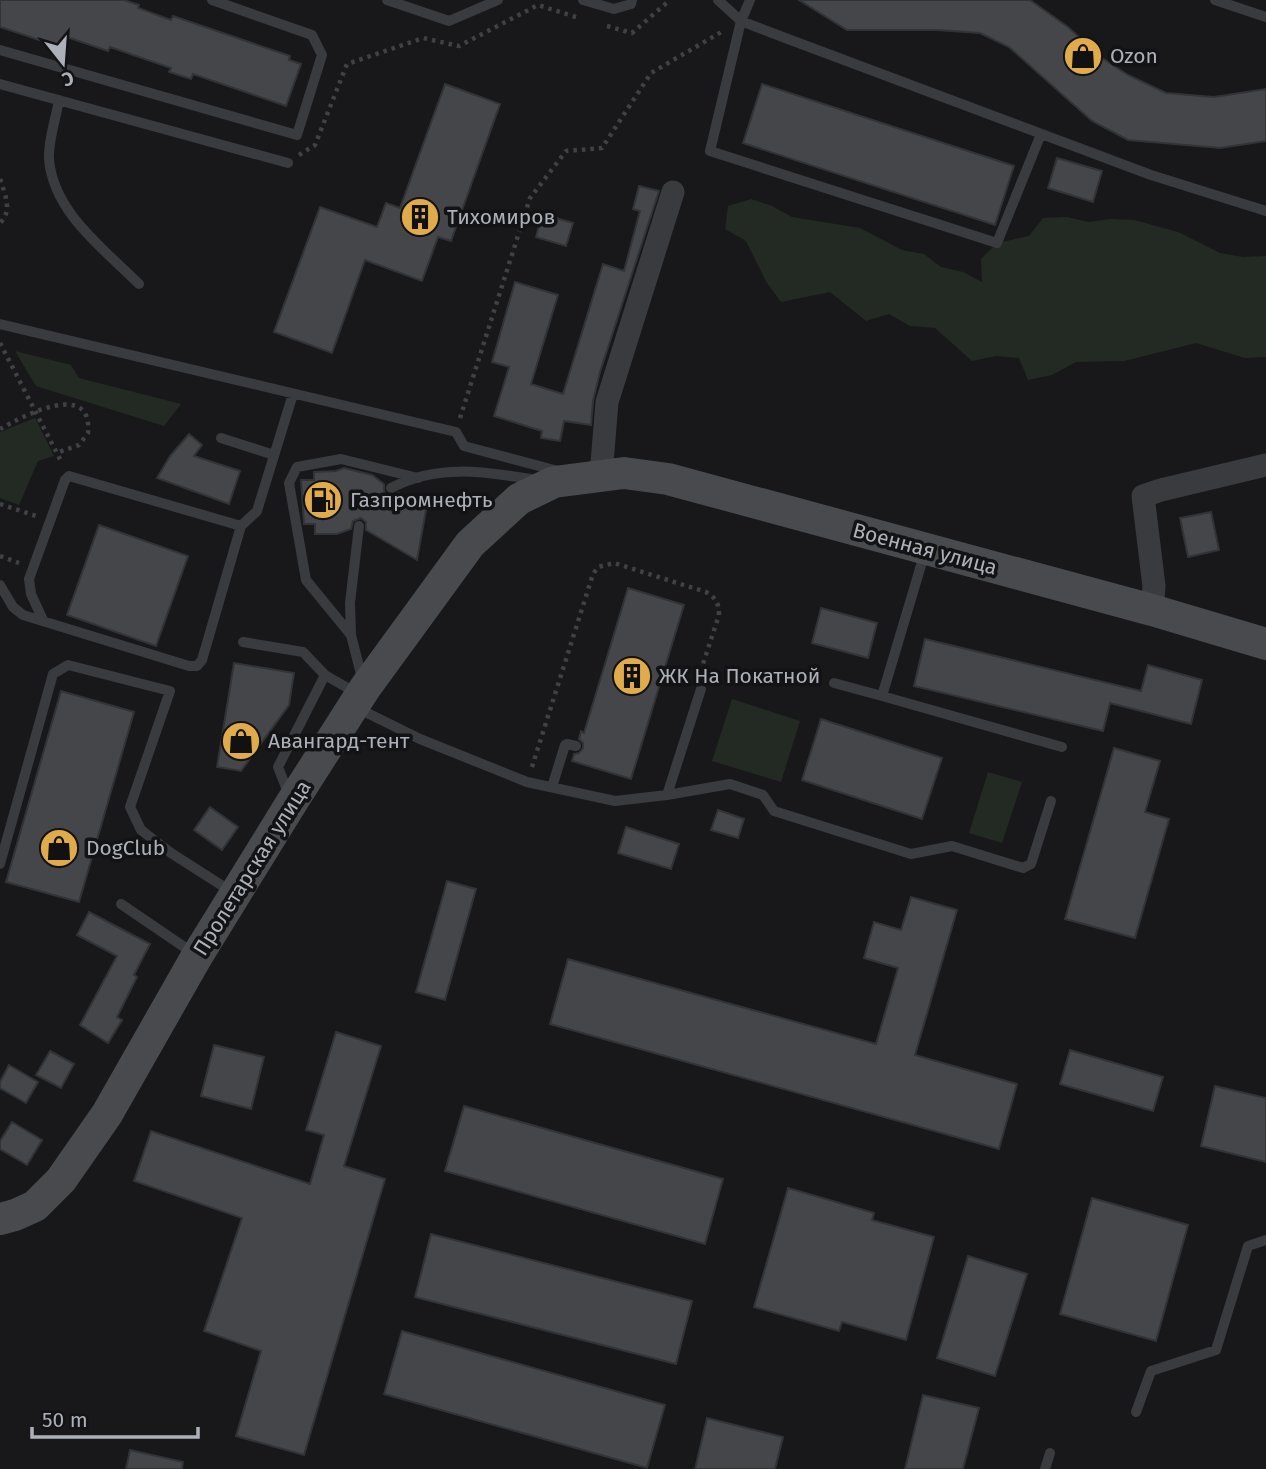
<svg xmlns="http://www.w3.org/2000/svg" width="1266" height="1469" viewBox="0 0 1266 1469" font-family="'Fira Sans',sans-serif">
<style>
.green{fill:#232a23}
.building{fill:#45464a;stroke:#323336;stroke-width:2}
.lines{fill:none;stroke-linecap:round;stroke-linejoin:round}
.path{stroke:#404146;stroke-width:4.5;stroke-dasharray:3.5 5;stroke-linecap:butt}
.lane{stroke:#3a3b3f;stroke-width:10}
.street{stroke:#3a3b3f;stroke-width:23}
.secondary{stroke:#484a4e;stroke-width:32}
.labels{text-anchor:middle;stroke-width:7;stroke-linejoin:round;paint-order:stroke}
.poi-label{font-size:21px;fill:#acb0b8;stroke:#131315;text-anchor:start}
.street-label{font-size:21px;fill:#acb0b8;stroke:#131315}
</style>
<rect width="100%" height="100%" fill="#18181a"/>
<path class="green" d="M751,199L772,206L792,217L860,228L902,250L924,254L941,267L963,272L982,282L981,259L997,243L1029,236L1043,218L1067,217L1088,222L1111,219L1134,220L1178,232L1220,253L1243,257L1266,256V357L1245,358L1196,343L1124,361L1076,362L1052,375L1028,380L1019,358L996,356L972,361L935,328L910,326L889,314L866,321L830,292L781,302L767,283L746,241L725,229L728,206Z
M15,351L71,365L79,378L181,404L164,426L36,386Z
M35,418L54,456L38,461L19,505L0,498V432Z
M732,699L800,721L781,782L712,761Z
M988,772L1022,782L1002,843L969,833Z"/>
<path class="building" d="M0,0H124L139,5L138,8L171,20L173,16L290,56L289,60L301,64L286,106L193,74L191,79L169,72L171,68L110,47L108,51L64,36L60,47L0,27Z
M799,0H1030L1068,27L1102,58L1128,75L1166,93L1214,97L1266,89V141L1220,148L1128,140L1092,121L1009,47L980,33L937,30H847Z
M445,84L500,104L451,241L438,237L422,281L365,260L332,353L274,332L320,207L377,227L386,203L400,208Z
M762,84L1014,166L995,225L743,143Z
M1057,158L1102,171L1093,202L1048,188Z
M639,186L659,191L600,372L593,401L591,425L564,421L560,441L541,438L542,431L494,416L509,367L492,362L515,282L558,295L531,384L563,394L603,264L624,271L640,211L633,209Z
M542,214L573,223L566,246L536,237Z
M189,434L202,445L194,456L240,471L229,504L157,478L170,456Z
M344,468L372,475L384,484V491L387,495L399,493L426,510L417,560L366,530V522L361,518L353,521L351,529L337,534H315V524H304L301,480H314V472L336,471Z
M1211,512L1219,550L1188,557L1180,518Z
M99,525L188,556L156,646L67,615Z
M628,588L684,605L631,779L572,761L574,754L579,753L583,748V743L579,739L581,731L584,733Z
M821,608L877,623L868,658L812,643Z
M925,639L1141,691L1148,665L1202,680L1191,724L1110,703L1103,731L914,686Z
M234,663L294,673L289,705L241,771L217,767Z
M61,691L134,712L79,902L6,882Z
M821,719L942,758L922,819L802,780Z
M1114,748L1160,761L1145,812L1169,819L1135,938L1065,919Z
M210,807L238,827L222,850L194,830Z
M718,810L744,819L738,838L711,830Z
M626,827L679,844L671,869L618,853Z
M447,881L476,889L445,1000L416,992Z
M911,897L957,910L915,1055L1017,1084L999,1149L550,1024L568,959L876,1044L898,968L864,958L874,922L901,930Z
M89,912L150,944L134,975L137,977L117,1017L122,1020L108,1043L80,1025L117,956L77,935Z
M336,1032L381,1046L344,1166L385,1179L304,1455L236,1436L261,1351L204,1331L242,1218L134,1181L151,1131L310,1184L324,1135L306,1130Z
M214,1045L264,1057L251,1109L201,1096Z
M1070,1050L1163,1077L1153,1111L1060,1084Z
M50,1051L74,1064L61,1088L36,1075Z
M9,1065L38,1082L26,1103L0,1088V1082Z
M1215,1086L1266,1098V1162L1201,1146Z
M464,1106L723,1179L705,1244L445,1171Z
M12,1122L42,1140L27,1165L0,1149V1141Z
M788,1188L874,1213L872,1220L934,1237L906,1340L842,1322L839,1331L754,1307Z
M1092,1198L1188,1225L1156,1341L1060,1314Z
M431,1234L692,1301L676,1364L415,1297Z
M968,1256L1027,1274L995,1376L937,1358Z
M402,1331L665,1405L647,1468L384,1394Z
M923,1395L979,1408L963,1469H905Z
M707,1418L783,1437L775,1469H695Z
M130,1450L183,1462L182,1469H126Z"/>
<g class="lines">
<path class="path" d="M607,26L632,33L670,0
M299,155L315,145L347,64L423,38L459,46L538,5L579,18
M0,179C5,195 13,210 0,223
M0,343L62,463
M460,418L530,198L566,151L602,148L651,73L723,31
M0,429C23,416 93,379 88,433L79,445L56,453
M0,504L36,516
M0,556L19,563
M532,767L593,574L598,567L614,563L706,592C716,598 719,603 719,615L700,673"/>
<path class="lane" d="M387,0L449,21L498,0
M583,0L614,9L631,4L632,0
M718,0L741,21L788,39L1151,175L1266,211
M750,0L741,21L710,151L997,243L1041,134
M1215,0L1266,17
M0,50L297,135L322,55L312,35L212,0
M0,84L288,163
M59,100C56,118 48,141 49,159C53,212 104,249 139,284
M0,324L456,432L464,446L558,471
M221,438L274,455
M391,488C438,463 487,472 537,480
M359,526L350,603L351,635L363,682
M0,585L13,607L23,615L189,666H197L202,660L241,526L257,511L293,394
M43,620L31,594L29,579L65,480L69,476L241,526
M351,635L306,580L289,483L297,467L341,459L418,478
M243,642L303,652L325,675
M834,683L882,696L925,552
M882,696L1062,747
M355,707L420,739L527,782L615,801L667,795L730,784L763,795L774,811L911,854L952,846L1023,868L1031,864L1051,801
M552,787L565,745L567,744L576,746
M289,795L278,767L325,675L358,694
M667,795L701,689
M0,864L53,674L68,665L170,691L130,807L141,830L171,853L232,892
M121,904L193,953
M1136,1412L1151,1371L1216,1350L1248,1246L1266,1240
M1045,1469L1050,1453"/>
<path class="street" d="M601,475L607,402L673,192
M1152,610L1154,586L1143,496L1161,490L1266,465"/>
<path class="secondary" d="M0,1219L15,1215L35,1206L61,1180L107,1114L197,956L292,802L365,688L470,544L519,499L554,482L624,473L668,479L1152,610L1266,644"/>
</g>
<defs>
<g id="shop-disc" transform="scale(2.0125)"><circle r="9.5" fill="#e0ab4a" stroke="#131315"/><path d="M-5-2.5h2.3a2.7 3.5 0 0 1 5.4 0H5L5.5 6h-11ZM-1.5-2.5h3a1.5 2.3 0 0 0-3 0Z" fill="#111"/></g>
<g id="building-disc" transform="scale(2.0125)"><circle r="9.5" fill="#e0ab4a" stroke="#131315"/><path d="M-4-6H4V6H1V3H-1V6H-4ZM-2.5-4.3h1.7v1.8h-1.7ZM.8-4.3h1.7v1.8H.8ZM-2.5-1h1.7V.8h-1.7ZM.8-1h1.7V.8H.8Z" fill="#111"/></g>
<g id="fuel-disc" transform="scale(2.0125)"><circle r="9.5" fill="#e0ab4a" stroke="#131315"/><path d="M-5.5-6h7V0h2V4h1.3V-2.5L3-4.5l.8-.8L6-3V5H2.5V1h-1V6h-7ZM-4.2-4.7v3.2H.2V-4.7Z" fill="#111"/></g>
</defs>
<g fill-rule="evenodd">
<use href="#shop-disc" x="1083" y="56"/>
<use href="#building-disc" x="420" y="217"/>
<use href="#fuel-disc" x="323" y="500"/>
<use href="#building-disc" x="632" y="676"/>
<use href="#shop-disc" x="241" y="741"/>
<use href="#shop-disc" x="59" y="848"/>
</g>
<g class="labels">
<g class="poi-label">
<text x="1110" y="63">Ozon</text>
<text x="447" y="224">Тихомиров</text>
<text x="350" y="507">Газпромнефть</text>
<text x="659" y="683">ЖК На Покатной</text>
<text x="268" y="748">Авангард-тент</text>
<text x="86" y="855">DogClub</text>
</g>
<g class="street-label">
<text transform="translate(925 549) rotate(15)" y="7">Военная улица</text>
<text transform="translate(252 868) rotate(-58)" y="7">Пролетарская улица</text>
</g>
</g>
<g transform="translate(63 63) rotate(163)" stroke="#131315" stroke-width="5" paint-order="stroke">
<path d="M0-5L12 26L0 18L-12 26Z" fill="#acb0b8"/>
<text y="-10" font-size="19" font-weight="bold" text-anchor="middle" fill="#acb0b8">С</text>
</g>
<path d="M32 1427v10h166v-10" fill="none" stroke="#acb0b8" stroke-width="3.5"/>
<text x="42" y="1427" font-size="21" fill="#acb0b8" stroke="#131315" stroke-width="5" paint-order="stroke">50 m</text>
</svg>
